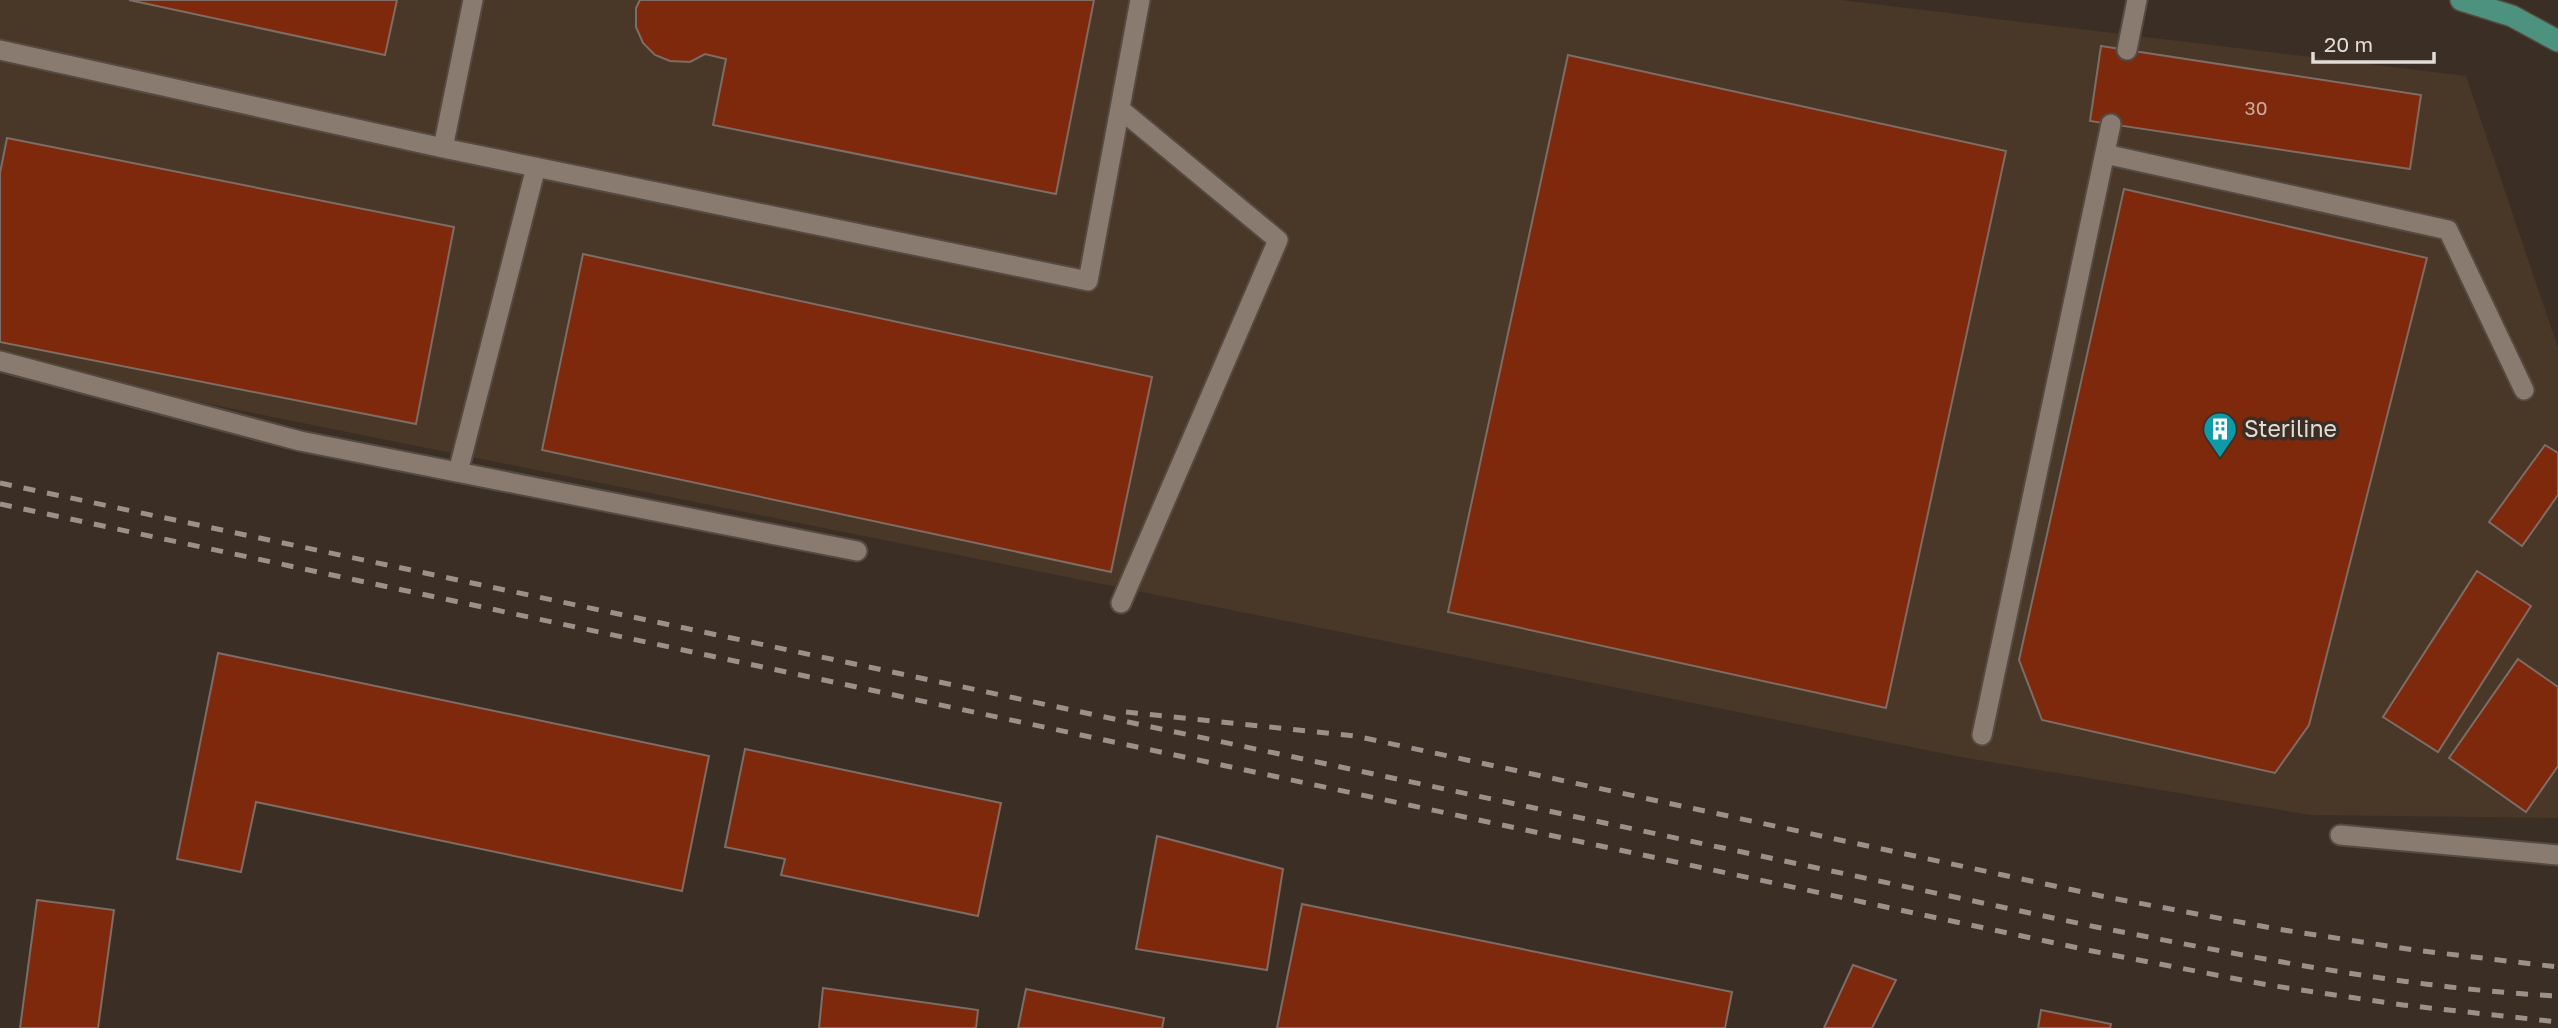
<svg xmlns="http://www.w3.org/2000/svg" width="2558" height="1028" viewBox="0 0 2558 1028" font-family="'Golos Text',sans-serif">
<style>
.built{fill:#493728}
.building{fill:#7e290c;stroke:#7e6c66;stroke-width:2}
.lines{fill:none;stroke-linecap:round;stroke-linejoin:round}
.lane-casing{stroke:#544a42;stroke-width:23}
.primary-casing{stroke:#544a42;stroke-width:24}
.lane{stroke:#8a7b70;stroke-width:19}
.primary{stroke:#4d927e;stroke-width:21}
.rail{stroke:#9b918a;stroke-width:5;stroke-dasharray:12 12;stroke-linecap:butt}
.labels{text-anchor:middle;stroke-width:7;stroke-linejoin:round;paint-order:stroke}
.number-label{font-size:19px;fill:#caaea3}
.poi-label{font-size:23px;fill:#e3dbd5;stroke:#3b2f25;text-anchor:start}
</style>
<rect width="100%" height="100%" fill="#3b2f25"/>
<path class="built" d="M0,0H1841L2466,76L2558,348V818L2310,815L1961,757L0,362Z"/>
<path class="building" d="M129,0H397L385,55Z
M640,0H1094L1056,194L713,125L726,59L705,54L690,62L670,61L655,55L643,43L636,27V8Z
M2101,46L2421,95L2410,169L2090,121Z
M1568,55L2006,151L1886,708L1448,612Z
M7,138L454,227L416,424L0,342V173Z
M2124,189L2427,258L2309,725L2275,773L2042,720L2019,660Z
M583,254L1152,377L1111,572L542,450Z
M2545,445L2558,453V495L2522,546L2489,522Z
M2477,571L2531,606L2438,752L2383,717Z
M218,653L709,756L682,891L256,802L241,872L177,859Z
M2518,659L2558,687V766L2526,812L2449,758Z
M745,749L1001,803L978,916L781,875L785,859L725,847Z
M1157,836L1283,869L1267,970L1136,949Z
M37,900L114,910L98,1028H20Z
M1302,904L1732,992L1725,1028H1277Z
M1853,965L1896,980L1872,1028H1824Z
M823,988L978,1010L976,1028H819Z
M1026,989L1164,1018L1162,1028H1018Z
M2041,1010L2111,1024L2110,1028H2038Z"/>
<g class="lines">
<g class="lane-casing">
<path id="lane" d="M473,0L443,148L1088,281L1140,0
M0,50L443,148
M2127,50L2137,0
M1120,109L1278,240L1121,603
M2105,154L2448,230L2524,390
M0,361L300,441L857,551
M458,472L536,167
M1982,735L2111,124
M2340,835L2558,855"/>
</g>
<g class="primary-casing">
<path id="primary" d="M2461,0L2512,16L2558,41"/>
</g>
<use href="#lane" class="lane"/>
<use href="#primary" class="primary"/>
<path class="rail" d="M0,483L2096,927C2248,956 2402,988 2558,996
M0,504L2092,951L2268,985L2403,1005L2558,1022
M1126,712L1355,736L2101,896L2277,929L2414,950L2558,967"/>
</g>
<defs>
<g id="building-pin" transform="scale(1.75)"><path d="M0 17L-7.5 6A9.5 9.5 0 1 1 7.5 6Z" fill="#0f9aa8" stroke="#3b2f25"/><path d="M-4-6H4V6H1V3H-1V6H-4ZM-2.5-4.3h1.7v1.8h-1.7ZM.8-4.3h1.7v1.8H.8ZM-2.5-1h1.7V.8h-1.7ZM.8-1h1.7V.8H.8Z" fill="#fff"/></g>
</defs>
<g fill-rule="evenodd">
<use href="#building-pin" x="2220" y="429"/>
</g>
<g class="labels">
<g class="number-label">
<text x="2256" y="115">30</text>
</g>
<g class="poi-label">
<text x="2244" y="437">Steriline</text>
</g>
</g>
<path d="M2313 52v10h121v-10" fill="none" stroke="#e3dbd5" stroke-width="3.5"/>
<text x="2324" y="52" font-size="21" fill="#e3dbd5" stroke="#3b2f25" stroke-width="5" paint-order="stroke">20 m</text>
</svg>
